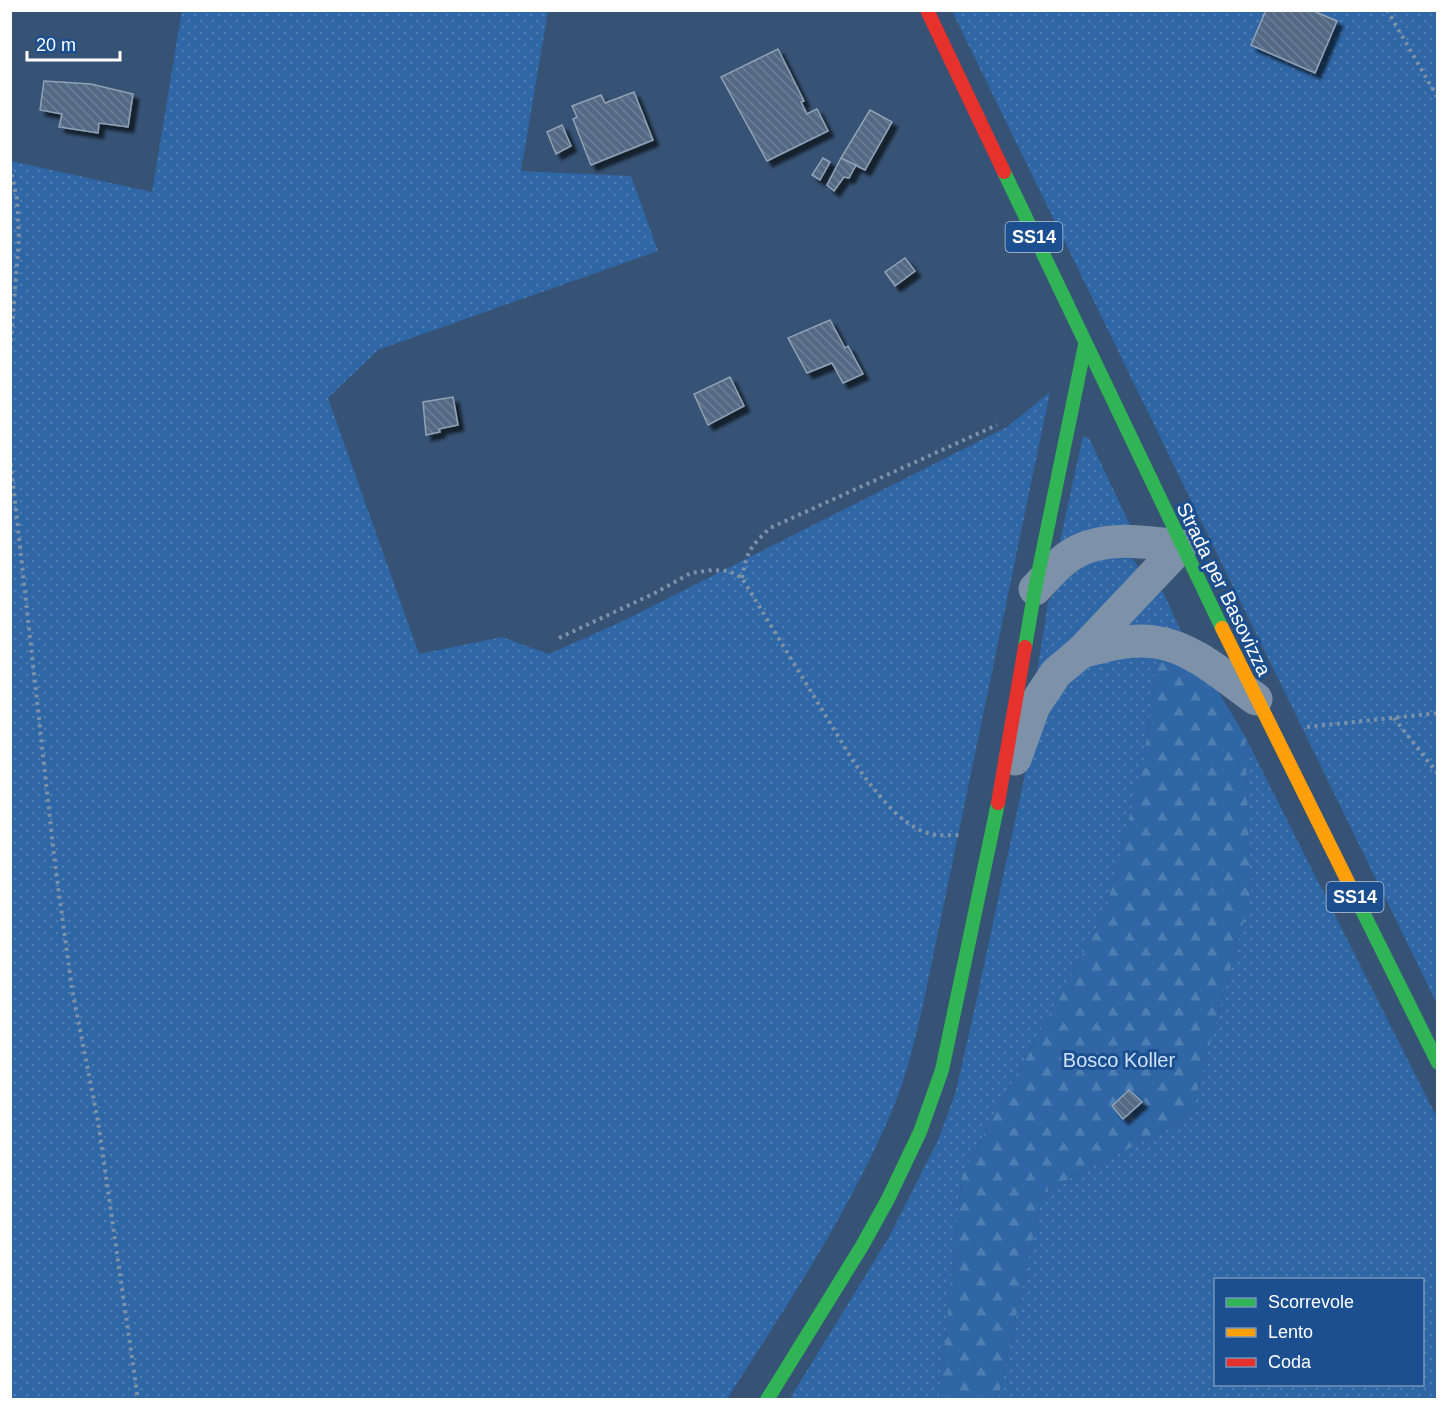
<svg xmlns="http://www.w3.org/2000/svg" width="1448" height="1410" viewBox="0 0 1448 1410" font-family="Helvetica,sans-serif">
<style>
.grass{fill:url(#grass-dots);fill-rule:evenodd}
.forest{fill:url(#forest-firs)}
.building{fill:url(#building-back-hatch);stroke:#92a2b6;stroke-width:1.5;filter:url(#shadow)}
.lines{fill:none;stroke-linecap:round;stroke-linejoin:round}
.path{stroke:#7d92a8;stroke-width:4;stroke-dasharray:3 4.5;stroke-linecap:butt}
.street{stroke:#7d92a8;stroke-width:33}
.fast{stroke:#30b455;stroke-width:14}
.slow{stroke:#ff9f0a;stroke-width:14}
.jam{stroke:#e5322d;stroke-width:14}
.labels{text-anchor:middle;stroke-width:6;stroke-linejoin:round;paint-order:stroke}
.shield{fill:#1b4f8f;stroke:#bbcadd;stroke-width:1.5}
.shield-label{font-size:18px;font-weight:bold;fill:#fff}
.street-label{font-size:20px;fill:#fff;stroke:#1b4f8f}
.park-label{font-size:20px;fill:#cfe3fa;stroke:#1b4f8f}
</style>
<defs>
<pattern id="grass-dots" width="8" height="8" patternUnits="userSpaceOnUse" patternTransform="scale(1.5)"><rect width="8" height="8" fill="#2f66a5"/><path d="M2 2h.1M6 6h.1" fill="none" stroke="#4e7db2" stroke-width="1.8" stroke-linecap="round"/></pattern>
<pattern id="forest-firs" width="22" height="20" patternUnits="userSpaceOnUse" patternTransform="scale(1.5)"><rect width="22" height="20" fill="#2f66a5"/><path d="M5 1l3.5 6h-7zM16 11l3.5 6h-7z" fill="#4e7db2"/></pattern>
<pattern id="building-back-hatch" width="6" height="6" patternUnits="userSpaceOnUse" patternTransform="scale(1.5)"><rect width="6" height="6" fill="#526984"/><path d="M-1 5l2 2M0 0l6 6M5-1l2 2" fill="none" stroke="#6c8096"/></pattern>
<filter id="shadow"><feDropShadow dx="5.5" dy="5.5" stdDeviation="1.5" flood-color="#0009"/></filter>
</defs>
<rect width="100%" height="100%" fill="#365274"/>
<path class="grass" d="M182,10L548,11L521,171L631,176L658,251L378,350L328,398L419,654L502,637L549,654L625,620L1007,427L1050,392L923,1005C915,1039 907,1074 894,1106C851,1210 787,1305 727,1399H11V161L152,192Z
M952,11H1437V1004Z
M1083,436L1089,438L1131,527L1064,544L1060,541Z
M1111,556C1122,557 1134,555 1138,567L1137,573L1037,672L1048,602L1066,578L1086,564Z
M1160,591L1163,592L1181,631L1178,634L1129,625Z
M1158,654L1144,758L1106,911L962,1174L939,1399L789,1400L889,1237L938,1140L955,1094L971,1025L1032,742L1068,679L1103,658Z
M1245,736L1437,1118V1399L998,1400L1043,1192L1190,1117L1251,895ZM1216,1280H1422V1384H1216Z"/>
<path class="forest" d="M1158,654L1182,662L1216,688L1245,736L1251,895L1190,1117L1043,1192L998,1399L939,1400L962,1174L1106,911L1144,758Z"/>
<path class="building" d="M1266,10H1311L1337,21L1315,73L1251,45Z
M778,49L804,101L801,102L807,114L817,109L828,131L767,161L721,77Z
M44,81L91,84L133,94L128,127L99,123L98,133L59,127L62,114L40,110Z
M634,92L653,140L591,165L573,119L577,117L572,106L601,95L605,103Z
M870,110L892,122L865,170L841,158Z
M562,125L571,146L556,154L547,132Z
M823,158L830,162L820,180L812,175Z
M841,158L856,165L849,178L844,177L834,191L827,185Z
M905,258L915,271L895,286L885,272Z
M830,320L845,348L848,346L863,374L843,383L832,363L807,373L788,338Z
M730,377L744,406L708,425L694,394Z
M453,397L458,425L439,429L440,432L426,435L423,402Z
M1129,1090L1142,1102L1123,1119L1112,1106Z"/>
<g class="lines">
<path class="path" d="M1387,10L1438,98
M10,167L17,199L19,238L10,354
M10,456L55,864L72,989L98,1121L138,1400
M742,578C747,551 750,547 770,528L997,425
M559,638L655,593L691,573L713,570L729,571L742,578L855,764C874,789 899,826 931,834C940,836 951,835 960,835
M1394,718L1438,774
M1307,727L1438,713"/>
<path class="street" d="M1035,589C1048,576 1061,559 1078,551C1109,535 1147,543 1181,546
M1081,652C1105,646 1130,638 1155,642C1193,647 1226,678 1256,699
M1015,759L1034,706L1056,673L1081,652L1181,546"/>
<path class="fast" d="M1004,172L1222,628
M1025,647L1035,589L1085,345
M1354,894L1438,1063
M767,1400L862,1246L888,1199L920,1132L942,1070L998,803"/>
<path class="slow" d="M1222,628L1354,894"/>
<path class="jam" d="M927,10L1004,172
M998,803L1025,647"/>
</g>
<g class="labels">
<g class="shield">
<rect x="1005.5" y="222" width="57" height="30" rx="4.5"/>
<rect x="1326.5" y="882" width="57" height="30" rx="4.5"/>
</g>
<g class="shield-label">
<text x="1034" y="243">SS14</text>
<text x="1355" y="903">SS14</text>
</g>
<g class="street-label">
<text transform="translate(1224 589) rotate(64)" y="7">Strada per Basovizza</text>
</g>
<g class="park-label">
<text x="1119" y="1067">Bosco Koller</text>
</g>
</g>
<rect width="1448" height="1410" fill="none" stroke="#ffffff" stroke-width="24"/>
<rect x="1214" y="1278" width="210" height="108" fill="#1b4f8f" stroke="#7695bc" stroke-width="1.5"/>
<rect x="1226" y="1298" width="30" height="9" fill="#30b455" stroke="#7695bc" stroke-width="1.5"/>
<text x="1268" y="1308" font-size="18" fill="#ffffff">Scorrevole</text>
<rect x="1226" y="1328" width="30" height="9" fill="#ff9f0a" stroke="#7695bc" stroke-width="1.5"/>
<text x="1268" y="1338" font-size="18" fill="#ffffff">Lento</text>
<rect x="1226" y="1358" width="30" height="9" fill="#e5322d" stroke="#7695bc" stroke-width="1.5"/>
<text x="1268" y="1368" font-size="18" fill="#ffffff">Coda</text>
<path d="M27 51v9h93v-9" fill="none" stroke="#ffffff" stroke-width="3"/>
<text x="36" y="51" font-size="18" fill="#ffffff" stroke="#1b4f8f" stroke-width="4.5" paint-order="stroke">20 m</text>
</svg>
